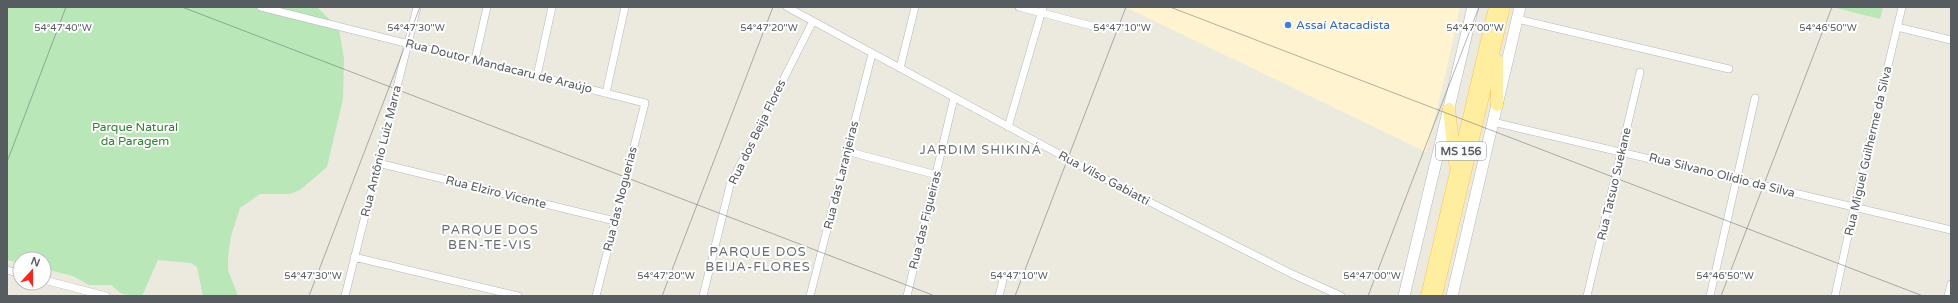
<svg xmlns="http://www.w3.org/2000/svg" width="1958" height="303" viewBox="0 0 1958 303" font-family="'Varela Round',sans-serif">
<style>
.commercial{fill:#fff3d0}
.green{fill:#b9e7b8}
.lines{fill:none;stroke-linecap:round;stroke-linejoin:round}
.minor-casing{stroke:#b4b7bd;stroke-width:8}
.secondary-casing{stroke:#b4b9bf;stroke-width:12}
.primary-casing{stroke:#fcc547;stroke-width:13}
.minor{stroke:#fff;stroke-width:7}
.secondary{stroke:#fff;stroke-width:11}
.primary{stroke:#ffeea0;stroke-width:12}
.ticks{fill:none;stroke:#575c61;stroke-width:1;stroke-opacity:0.45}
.shop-dot{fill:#3f7fe0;stroke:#fff;stroke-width:1.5}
.labels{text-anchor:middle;stroke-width:4;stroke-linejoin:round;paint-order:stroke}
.shield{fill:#fff;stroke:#898d90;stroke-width:1}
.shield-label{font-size:11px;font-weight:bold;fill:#575c61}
.shop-label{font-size:12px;fill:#366cbe;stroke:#fff;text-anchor:start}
.street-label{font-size:12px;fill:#575c61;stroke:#fff}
.park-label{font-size:12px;fill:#2d832f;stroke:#fff}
.neighbourhood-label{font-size:13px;letter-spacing:1px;fill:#686e73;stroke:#fff}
.ticks-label{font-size:10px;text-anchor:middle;fill:#575c61;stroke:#fff;stroke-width:4;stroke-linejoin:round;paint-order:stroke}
</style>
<rect width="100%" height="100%" fill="#ece9de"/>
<path class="commercial" d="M1125,7H1460L1446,72L1426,152Z"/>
<path class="green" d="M7,7H263L278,12L279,7H317L339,29L344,59L343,99L327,167L300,190L290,194H260L240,208L231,236L228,257V270L238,296H203L197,267L191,263L158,260L142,296L122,294L111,285H89L73,276L44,269V259H20V263L7,260Z
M1832,7H1883L1880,19Z"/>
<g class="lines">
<g class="minor-casing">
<path id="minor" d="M261,7L645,103L596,296
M787,7L1122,188L1292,274L1341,296
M1019,7L1096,27
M1517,19L1729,69
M1897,27L1951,40
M475,60L487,7
M900,68L915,7
M537,76L552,7
M606,93L625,7
M1493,122L1951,230
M1008,127L1043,7
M846,151L937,175
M378,163L615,221
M354,257L518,296
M7,270L20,274
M44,280L106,296
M345,296L417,7
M703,296L730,185L813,21
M810,296L872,54
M907,296L954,98
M999,296L1003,280
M1587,296L1640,72
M1710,296L1755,98
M1835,296L1854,208L1902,7
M1948,296L1951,284"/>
</g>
<g class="secondary-casing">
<path id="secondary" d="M1404,296L1473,7
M1452,296L1520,7"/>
</g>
<g class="primary-casing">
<path id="primary" d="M1497,105V60
M1449,109L1455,163
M1427,296L1495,7
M1436,296L1504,7"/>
</g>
<use href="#minor" class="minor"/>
<use href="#secondary" class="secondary"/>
<use href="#primary" class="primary"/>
</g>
<path class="ticks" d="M182,7L935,296M1170,7L1923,296M7,162L66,7M309,296L420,7M662,296L773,7M1015,296L1126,7M1368,296L1479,7M1721,296L1832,7"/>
<circle class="shop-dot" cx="1288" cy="25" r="4"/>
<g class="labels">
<rect class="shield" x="1436" y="142" width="50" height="18" rx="3"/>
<g class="shield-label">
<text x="1461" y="155">MS 156</text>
</g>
<g class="shop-label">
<text x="1296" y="29">Assaí Atacadista</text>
</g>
<g class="street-label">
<text transform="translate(499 66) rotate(14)" y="4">Rua Doutor Mandacaru de Araújo</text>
<text transform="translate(757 132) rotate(-64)" y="4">Rua dos Beija Flores</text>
<text transform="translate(381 151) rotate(-76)" y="4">Rua Antônio Luiz Marra</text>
<text transform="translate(1868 151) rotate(-77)" y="4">Rua Miguel Guilherme da Silva</text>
<text transform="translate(841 175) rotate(-76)" y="4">Rua das Laranjeiras</text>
<text transform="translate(1722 175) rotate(14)" y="4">Rua Silvano Olídio da Silva</text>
<text transform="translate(1104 178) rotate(28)" y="4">Rua Vilso Gabiatti</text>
<text transform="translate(1614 184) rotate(-77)" y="4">Rua Tatsuo Suekane</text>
<text transform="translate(496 192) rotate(14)" y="4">Rua Elziro Vicente</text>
<text transform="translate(620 199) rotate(-76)" y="4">Rua das Noguerias</text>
<text transform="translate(925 220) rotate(-76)" y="4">Rua das Figueiras</text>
</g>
<g class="park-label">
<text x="135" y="131">Parque Natural<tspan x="135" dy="14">da Paragem</tspan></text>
</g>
<g class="neighbourhood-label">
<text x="981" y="154">JARDIM SHIKINÁ</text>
<text x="490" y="234">PARQUE DOS<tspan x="490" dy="15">BEN-TE-VIS</tspan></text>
<text x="758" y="256">PARQUE DOS<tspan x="758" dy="15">BEIJA-FLORES</tspan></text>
</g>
</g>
<g class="ticks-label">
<text x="63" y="31">54°47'40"W</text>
<text x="416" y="31">54°47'30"W</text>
<text x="769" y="31">54°47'20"W</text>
<text x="1122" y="31">54°47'10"W</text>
<text x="1475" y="31">54°47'00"W</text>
<text x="1828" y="31">54°46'50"W</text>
<text x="313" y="279">54°47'30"W</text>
<text x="666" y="279">54°47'20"W</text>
<text x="1019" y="279">54°47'10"W</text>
<text x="1372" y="279">54°47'00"W</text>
<text x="1725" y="279">54°46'50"W</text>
</g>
<rect width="1958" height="303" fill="none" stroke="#575c61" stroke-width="16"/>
<g transform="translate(32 271) rotate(21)"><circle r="19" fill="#ffffff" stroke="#bcbec0"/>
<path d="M0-3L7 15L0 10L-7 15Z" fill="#f6261a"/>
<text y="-6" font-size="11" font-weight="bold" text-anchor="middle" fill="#575c61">N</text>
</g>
</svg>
